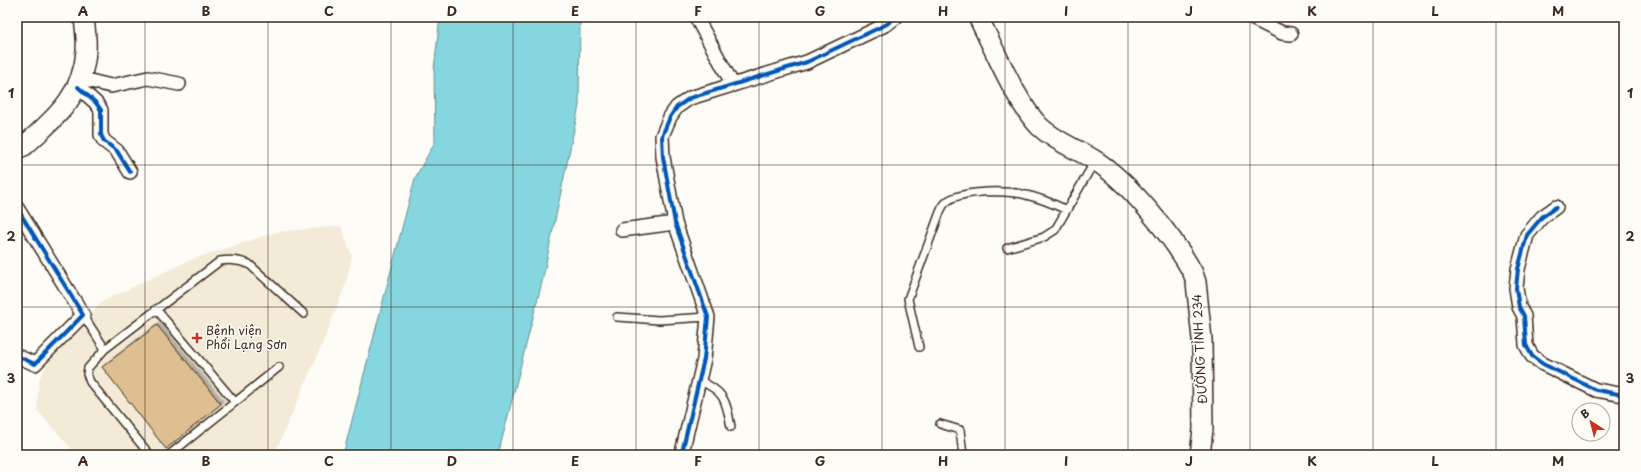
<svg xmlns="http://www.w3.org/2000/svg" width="1641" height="472" viewBox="0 0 1641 472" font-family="'Playpen Sans',sans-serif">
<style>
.built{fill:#f4ead8}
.water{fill:#85d6de;stroke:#679191}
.building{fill:#debf91;stroke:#3b2a1e;filter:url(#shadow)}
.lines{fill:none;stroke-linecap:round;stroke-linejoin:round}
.lane-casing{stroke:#3b2a1e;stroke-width:10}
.street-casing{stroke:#3b2a1e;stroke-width:16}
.secondary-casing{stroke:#3b2a1e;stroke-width:22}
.lane{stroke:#fdfcf7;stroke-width:7}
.street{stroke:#fdfcf7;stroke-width:13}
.secondary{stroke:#fdfcf7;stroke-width:19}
.cycleway-casing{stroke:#fdfcf7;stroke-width:6}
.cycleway{stroke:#0057b8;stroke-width:4}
.grid{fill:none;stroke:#3b2a1e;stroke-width:1;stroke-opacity:0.55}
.poi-dot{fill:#c8321e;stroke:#fdfcf7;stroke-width:1.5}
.labels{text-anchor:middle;stroke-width:3;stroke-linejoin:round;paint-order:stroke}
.poi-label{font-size:12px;fill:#3b2a1e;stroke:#fdfcf7;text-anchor:start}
.street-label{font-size:12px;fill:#3b2a1e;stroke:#fdfcf7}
.neatline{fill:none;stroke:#3b2a1e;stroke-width:1.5}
.grid-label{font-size:13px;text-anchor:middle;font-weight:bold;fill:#3b2a1e}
</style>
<defs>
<filter id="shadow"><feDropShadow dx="3" dy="-3" stdDeviation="1" flood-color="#0004"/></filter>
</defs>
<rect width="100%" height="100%" fill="#fdfcf7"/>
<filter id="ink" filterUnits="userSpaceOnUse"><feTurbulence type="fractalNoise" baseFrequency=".025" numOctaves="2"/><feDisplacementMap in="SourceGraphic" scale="8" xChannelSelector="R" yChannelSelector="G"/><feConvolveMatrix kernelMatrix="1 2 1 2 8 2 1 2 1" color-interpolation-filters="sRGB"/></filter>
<g filter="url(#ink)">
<path class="built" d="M341,226L352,256L345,286L322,345L274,455H77L37,410L39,379L51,358L77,332L101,302L190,260L276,232Z"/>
<path class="water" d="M440,17H580L579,106L542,282L498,455H343L415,178L435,142L434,69Z"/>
<path class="building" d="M157,325L221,404L166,449L102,367Z"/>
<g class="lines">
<g class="lane-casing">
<path id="lane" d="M1007,248L1044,237L1055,230L1095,161
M156,309L235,402
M83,315L105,349
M617,317L659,320L708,317
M919,347L908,299L940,212C942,207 944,203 949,200C966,190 1008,190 1026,195C1040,198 1054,204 1067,210
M698,380C724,391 726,399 731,427
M940,424L960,430L963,455
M150,455L90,382L87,374L88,368L105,349L220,261C231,259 239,260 249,264L304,314
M169,455L279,367
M675,455L683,448L687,455"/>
</g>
<g class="street-casing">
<path id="street" d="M696,17L733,85
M1250,17L1282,33L1291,34
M82,79L111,86L148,78L179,84
M78,87L96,103L101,110V135L104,141L117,151L130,172
M1556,207L1542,217L1527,235L1518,269L1516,288L1519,307L1524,316L1526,345L1532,356L1543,364L1596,390L1624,395
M17,208L83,315L35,364L17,356
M622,230L675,223
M683,448L704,359L708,317L675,223L663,157L662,136L670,117L677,107L690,98L807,62L887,24L896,17"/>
</g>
<g class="secondary-casing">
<path id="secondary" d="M978,17C994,48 1016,102 1039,126C1056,142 1077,149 1096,161C1130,183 1174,238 1193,273L1196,282L1202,339L1203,429L1200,455
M17,149L24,146C55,118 83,96 86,51C87,40 85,28 84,17"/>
</g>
<use href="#lane" class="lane"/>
<use href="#street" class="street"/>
<use href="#secondary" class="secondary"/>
<g class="cycleway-casing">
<path id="cycleway" d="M78,87L96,103L101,110V135L104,141L117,151L130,172
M1556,207L1542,217L1527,235L1518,269L1516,288L1519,307L1524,316L1526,345L1532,356L1543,364L1596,390L1624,395
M17,208L83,315L35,364L17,356
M683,448L704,359L708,317L675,223L663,157L662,136L670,117L677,107L690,98L807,62L887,24L896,17"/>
</g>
<use href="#cycleway" class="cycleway"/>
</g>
</g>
<path class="grid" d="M145,17V455M268,17V455M391,17V455M513,17V455M636,17V455M759,17V455M882,17V455M1005,17V455M1128,17V455M1250,17V455M1373,17V455M1496,17V455M17,165H1624M17,307H1624"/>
<path class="poi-dot" d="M195 332h4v4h4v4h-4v4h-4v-4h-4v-4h4z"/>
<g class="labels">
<g class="poi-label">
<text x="206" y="335">Bệnh viện<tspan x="206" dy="14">Phổi Lạng Sơn</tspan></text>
</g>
<g class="street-label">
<text transform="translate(1200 349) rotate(-93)" y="4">ĐƯỜNG TỈNH 234</text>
</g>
</g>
<rect width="1641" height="472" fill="none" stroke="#fdfcf7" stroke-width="44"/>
<g transform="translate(1591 422) rotate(324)"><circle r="19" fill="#fdfcf7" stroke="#afa8a0"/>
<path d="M0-3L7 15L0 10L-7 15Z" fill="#c8321e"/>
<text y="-6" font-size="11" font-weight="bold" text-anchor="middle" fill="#3b2a1e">B</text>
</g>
<rect x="22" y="22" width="1597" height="428" class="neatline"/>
<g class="grid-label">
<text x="83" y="16">A</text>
<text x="206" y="16">B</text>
<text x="329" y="16">C</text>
<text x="452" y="16">D</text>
<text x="575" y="16">E</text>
<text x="698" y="16">F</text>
<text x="820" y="16">G</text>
<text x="943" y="16">H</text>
<text x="1066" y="16">I</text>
<text x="1189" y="16">J</text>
<text x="1312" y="16">K</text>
<text x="1435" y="16">L</text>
<text x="1558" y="16">M</text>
<text x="11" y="98">1</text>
<text x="1630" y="98">1</text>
<text x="11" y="241">2</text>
<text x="1630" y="241">2</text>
<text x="11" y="383">3</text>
<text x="1630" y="383">3</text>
<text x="83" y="466">A</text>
<text x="206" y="466">B</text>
<text x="329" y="466">C</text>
<text x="452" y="466">D</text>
<text x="575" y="466">E</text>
<text x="698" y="466">F</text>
<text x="820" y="466">G</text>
<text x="943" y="466">H</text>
<text x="1066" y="466">I</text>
<text x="1189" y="466">J</text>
<text x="1312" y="466">K</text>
<text x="1435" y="466">L</text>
<text x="1558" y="466">M</text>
</g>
</svg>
